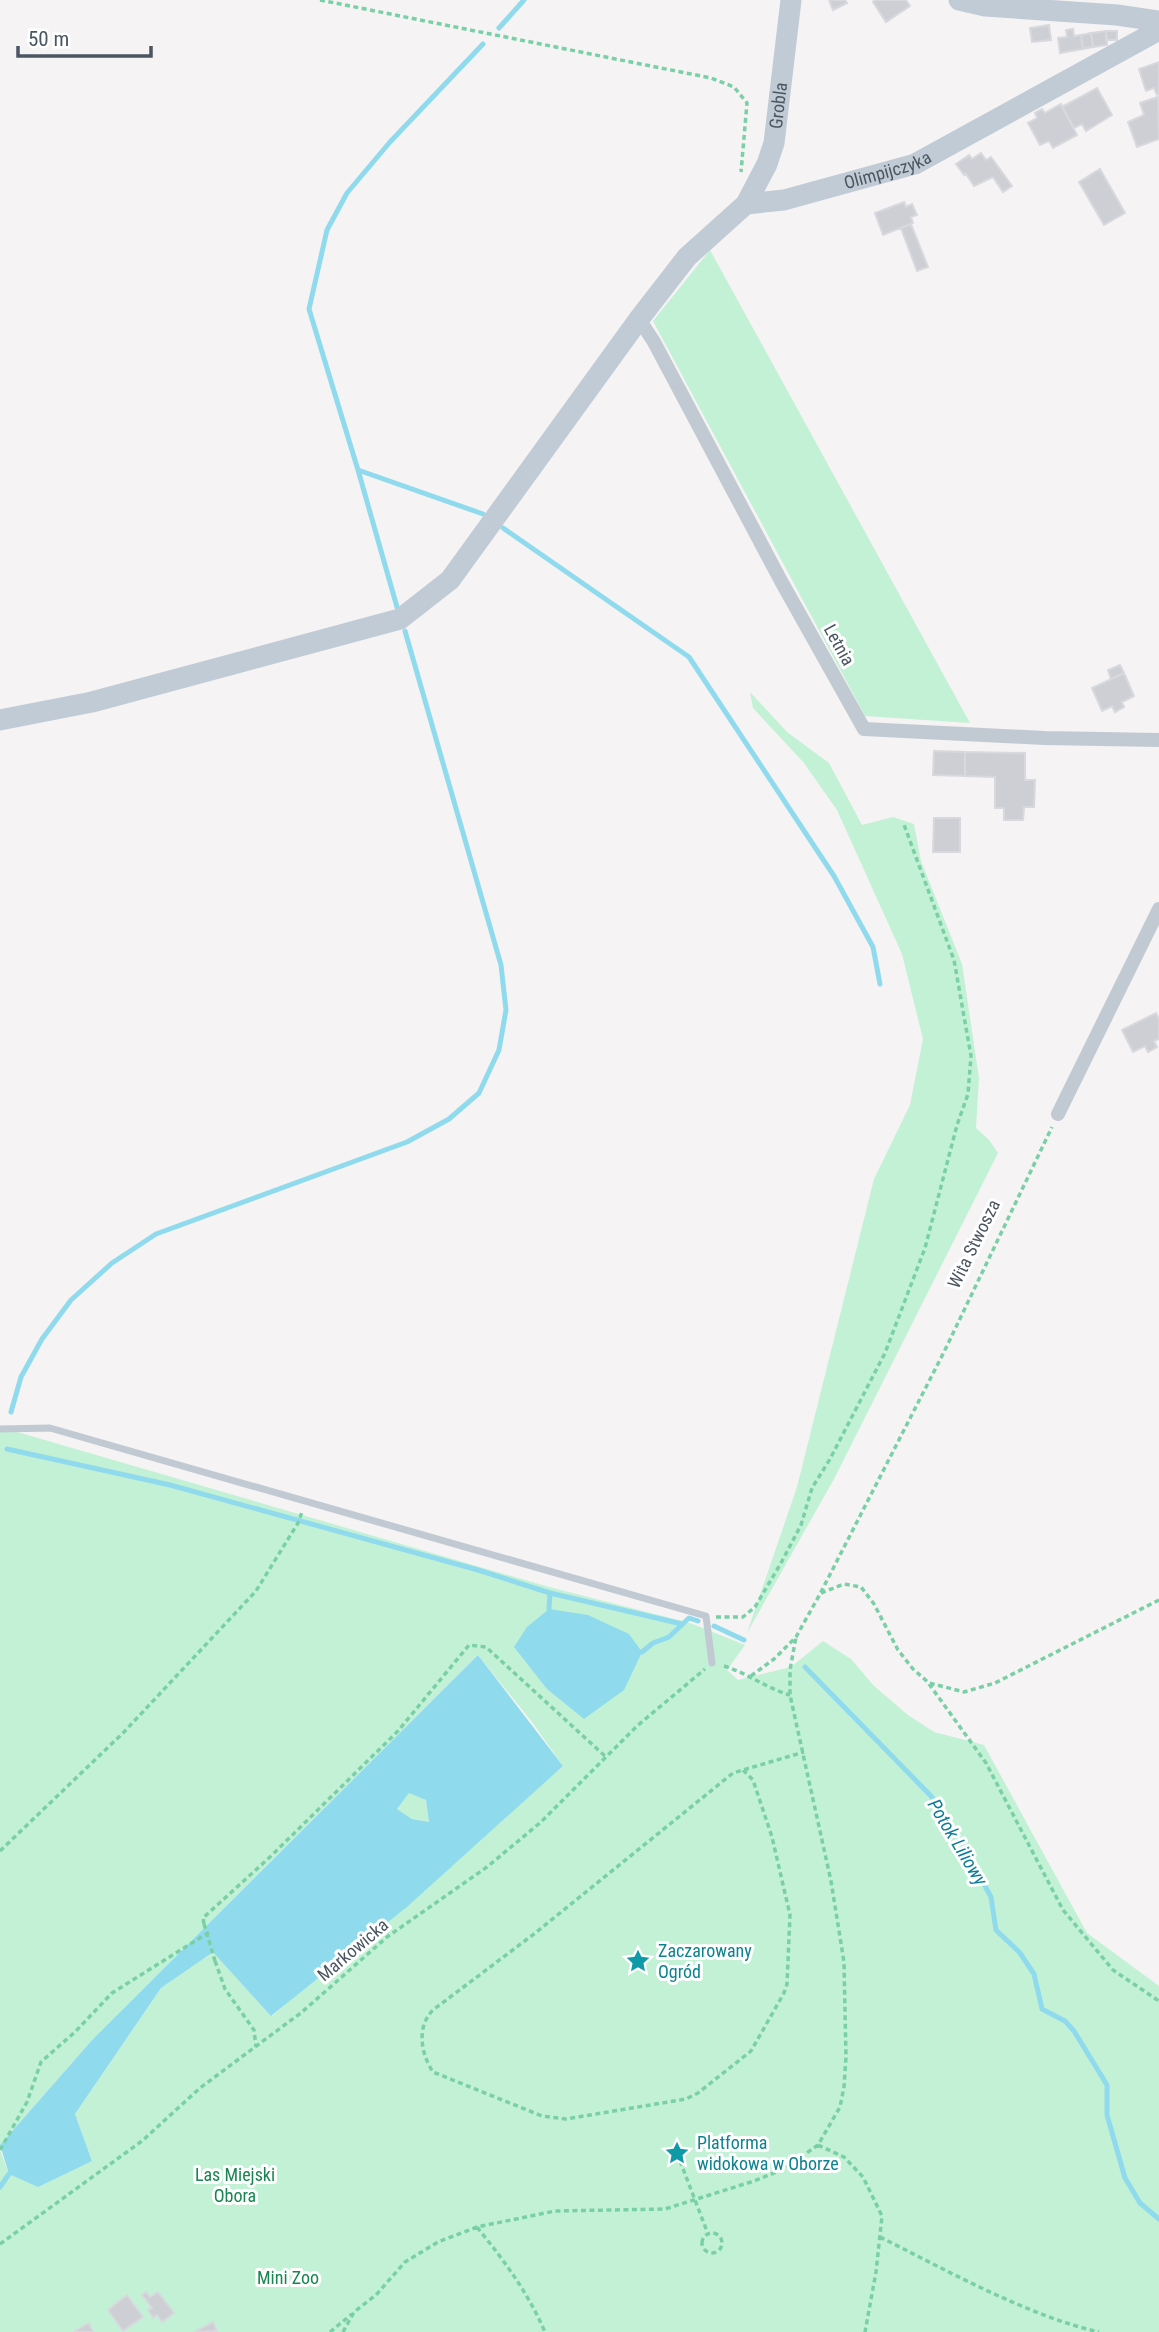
<svg xmlns="http://www.w3.org/2000/svg" width="1159" height="2332" viewBox="0 0 1159 2332" font-family="'Roboto Condensed',sans-serif">
<style>
.green{fill:#c3f1d5}
.water{fill:#90daee;fill-rule:evenodd}
.lines{fill:none;stroke-linecap:round;stroke-linejoin:round}
.stream{stroke:#90daee;stroke-width:5}
.building{fill:#cdcfd5;stroke:#d7d9de;stroke-width:2}
.path{stroke:#7ad0a6;stroke-width:3.5;stroke-dasharray:5 3.5;stroke-linecap:butt}
.lane{stroke:#c1cad2;stroke-width:7}
.street{stroke:#c1cad2;stroke-width:14}
.secondary{stroke:#c1cbd6;stroke-width:21}
.path-bridge{stroke:#7ad0a6;stroke-width:3.5;stroke-dasharray:5 3.5;stroke-linecap:butt}
.labels{text-anchor:middle;stroke-width:6;stroke-linejoin:round;paint-order:stroke}
.street-label{font-size:18px;fill:#4a5661;stroke:#fff}
.culture-label{font-size:18px;fill:#0d838f;stroke:#fff;text-anchor:start}
.park-label{font-size:18px;fill:#17864f;stroke:#fff}
.water-label{font-size:19px;font-style:italic;fill:#0c7c9b;stroke:#fff}
</style>
<rect width="100%" height="100%" fill="#f5f3f3"/>
<path class="green" d="M710,250L970,723L865,716L653,321Z
M750,692L787,732L829,763L862,825L893,817L914,824L921,861L962,964L979,1078L976,1128L989,1140L998,1153L834,1479L747,1633L797,1487L874,1179L910,1105L923,1039L902,954L837,810L804,763L753,708Z
M0,1427L549,1587L690,1623L745,1645L727,1670L738,1680L791,1667L823,1641L851,1659L874,1686L908,1715L934,1732L984,1745L1087,1933L1159,1986V2332H0V2150L9,2174L92,2161L75,2114L161,1988L213,1951L272,2016L563,1766L532,1722L478,1655L93,2039L0,2145Z
M409,1792L426,1800L429,1822L412,1819L397,1809Z"/>
<path class="water" d="M549,1609L588,1615L629,1634L642,1652L624,1690L584,1719L547,1689L514,1647L527,1627Z
M478,1655L563,1766L408,1906L271,2016L213,1952L161,1988L75,2114L92,2161L38,2187L9,2174L0,2145L93,2039ZM409,1793L426,1800L429,1822L412,1819L397,1809Z"/>
<g class="lines">
<path class="stream" d="M499,28L524,0
M358,470L483,514
M503,528L689,657L834,876L873,947L880,984
M397,607L358,470L309,309L327,230L347,193L390,142L483,44
M11,1412L21,1377L42,1339L71,1300L112,1263L156,1234L407,1142L449,1119L479,1093L499,1050L506,1010L501,965L405,631
M7,1449L170,1485L478,1570L550,1593L549,1609
M550,1593L682,1624
M714,1626L744,1640
M642,1652L653,1643L669,1637L689,1618L698,1621
M805,1667L931,1796L954,1830L991,1897L996,1930L1020,1953L1034,1974L1042,2009L1065,2021L1074,2031L1107,2085V2115L1125,2178L1140,2203L1159,2219
M0,2187L9,2174"/>
</g>
<path class="building" d="M829,0H845L847,3L833,10Z
M875,0H906L910,6L886,22L873,2Z
M1049,25L1051,40L1032,42L1030,28Z
M1073,29L1074,36L1081,35L1083,49L1060,53L1058,38L1067,37L1066,30Z
M1106,31L1107,45L1093,47L1091,33Z
M1106,31H1117V40H1106Z
M1091,33L1093,47L1083,49L1081,35Z
M1159,62V94L1157,95L1154,88L1146,91L1139,69Z
M1097,88L1112,115L1086,131L1082,124L1074,128L1062,107Z
M1158,97L1159,139L1137,147L1128,122L1144,115L1140,103Z
M1061,104L1077,135L1053,148L1049,141L1040,145L1028,123L1037,118L1035,113L1042,109L1045,113Z
M981,153L986,160L991,157L1012,186L1003,192L993,177L974,186L966,174L964,175L956,164L969,155L972,159Z
M1100,169L1125,213L1104,225L1079,182Z
M904,202L906,207L912,204L917,215L911,217L913,223L883,235L875,213Z
M911,224L928,267L917,271L901,228Z
M1120,665L1124,673L1111,679L1108,670Z
M1124,673L1134,696L1122,702L1124,707L1115,712L1112,706L1102,711L1092,688Z
M934,751L965,752V776L933,775Z
M965,752L1025,753V780H1035L1034,807H1024L1023,820H1004V808H995V777L965,776Z
M934,818H960V852H933Z
M1156,1013L1159,1019V1039L1154,1041L1157,1047L1148,1052L1145,1046L1133,1052L1122,1030Z
M146,2292L150,2297L158,2292L174,2313L162,2322L157,2315L153,2318L148,2310L152,2308L142,2295Z
M127,2295L143,2317L123,2331L108,2310Z
M213,2322L217,2331L197,2332L196,2331Z
M89,2323L93,2332H76L75,2331Z"/>
<g class="lines">
<path class="path" d="M320,0L711,78L734,87L747,103L741,172
M821,1593L844,1584L861,1587L874,1604L898,1650L913,1669L929,1683L964,1692L995,1683L1159,1600
M716,1617H743L755,1607L781,1563L801,1525L812,1488L830,1459L885,1353L925,1248L957,1125L968,1094L971,1056L954,960L903,822
M724,1666C747,1673 766,1688 790,1695
M751,1676L774,1659L796,1637L820,1594L944,1352L1052,1127
M929,1684L986,1763L1063,1910L1113,1970L1159,2001
M743,1770L753,1780L772,1837L790,1915L787,1984L784,1993L751,2051L698,2093L686,2099L566,2119L542,2116L433,2072C421,2054 416,2027 433,2010L534,1934L733,1773L804,1752
M0,1851L124,1732L256,1591L298,1523L302,1512
M204,1924L203,1918L270,1857L398,1731L469,1645L486,1647L606,1757
M215,1961L225,1989L254,2030L256,2047
M818,2145L844,2157L863,2177L882,2216L876,2272L865,2332
M0,2150L27,2102L41,2062L76,2031L112,1993L211,1931
M677,2153L708,2234
M477,2227C505,2262 527,2291 545,2332
M702 2243a10 10 0 1 1 20 0a10 10 0 1 1-20 0Z
M880,2237C946,2270 1028,2316 1099,2332
M0,2244L142,2141L200,2088L302,2012L387,1937L487,1867L541,1822L637,1726L705,1669
M330,2332L352,2314
M343,2332L354,2312L376,2295L405,2262L438,2242L477,2227L555,2211L665,2209L754,2181L784,2169L818,2145L840,2107L844,2087L846,2057L844,1962L831,1881L790,1695V1670L796,1637"/>
<path class="lane" d="M0,1429L50,1428L706,1616L712,1663"/>
<path class="street" d="M639,319L654,342L781,581L864,729L1044,738L1159,740
M1058,1114L1159,909"/>
<g class="secondary">
<path d="M959,0L985,6L1117,15L1159,21"/>
<path id="s1" d="M746,204L767,164L774,143L791,0"/>
<path id="s2" d="M0,720L92,702L400,619L450,580L639,319L687,257L746,204L784,200L915,164L1159,30"/>
</g>
<path class="path-bridge" d="M204,1924L215,1961"/>
</g>
<defs>
<g id="sight-bare" transform="scale(1.89)"><path d="M0-6L1.8-2.2L6-1.7L2.9 1.2L3.7 5.4L0 3.3L-3.7 5.4L-2.9 1.2L-6-1.7L-1.8-2.2Z" fill="#0f9aa8" stroke="#fff" stroke-width="2.5" paint-order="stroke"/></g>
</defs>
<g fill-rule="evenodd">
<use href="#sight-bare" x="638" y="1961"/>
<use href="#sight-bare" x="677" y="2153"/>
</g>
<g class="labels">
<g class="street-label">
<text dy="6" stroke="none"><textPath href="#s1" startOffset="105">Grobla</textPath></text>
<text dy="6" stroke="none"><textPath href="#s2" startOffset="1102">Olimpijczyka</textPath></text>
<text transform="translate(839 645) rotate(61)" y="6">Letnia</text>
<text transform="translate(974 1244) rotate(-64)" y="6">Wita Stwosza</text>
<text transform="translate(353 1950) rotate(-40)" y="6">Markowicka</text>
</g>
<g class="culture-label">
<text x="658" y="1957">Zaczarowany<tspan x="658" dy="21">Ogród</tspan></text>
<text x="697" y="2149">Platforma<tspan x="697" dy="21">widokowa w Oborze</tspan></text>
</g>
<g class="park-label">
<text x="235" y="2181">Las Miejski<tspan x="235" dy="21">Obora</tspan></text>
<text x="288" y="2284">Mini Zoo</text>
</g>
<g class="water-label">
<text transform="translate(958 1842) rotate(59)" y="7">Potok Liliowy</text>
</g>
</g>
<path d="M18 46v10h133v-10" fill="none" stroke="#4a5661" stroke-width="3.5"/>
<text x="28" y="46" font-size="21" fill="#4a5661" stroke="#ffffff" stroke-width="5" paint-order="stroke">50 m</text>
</svg>
